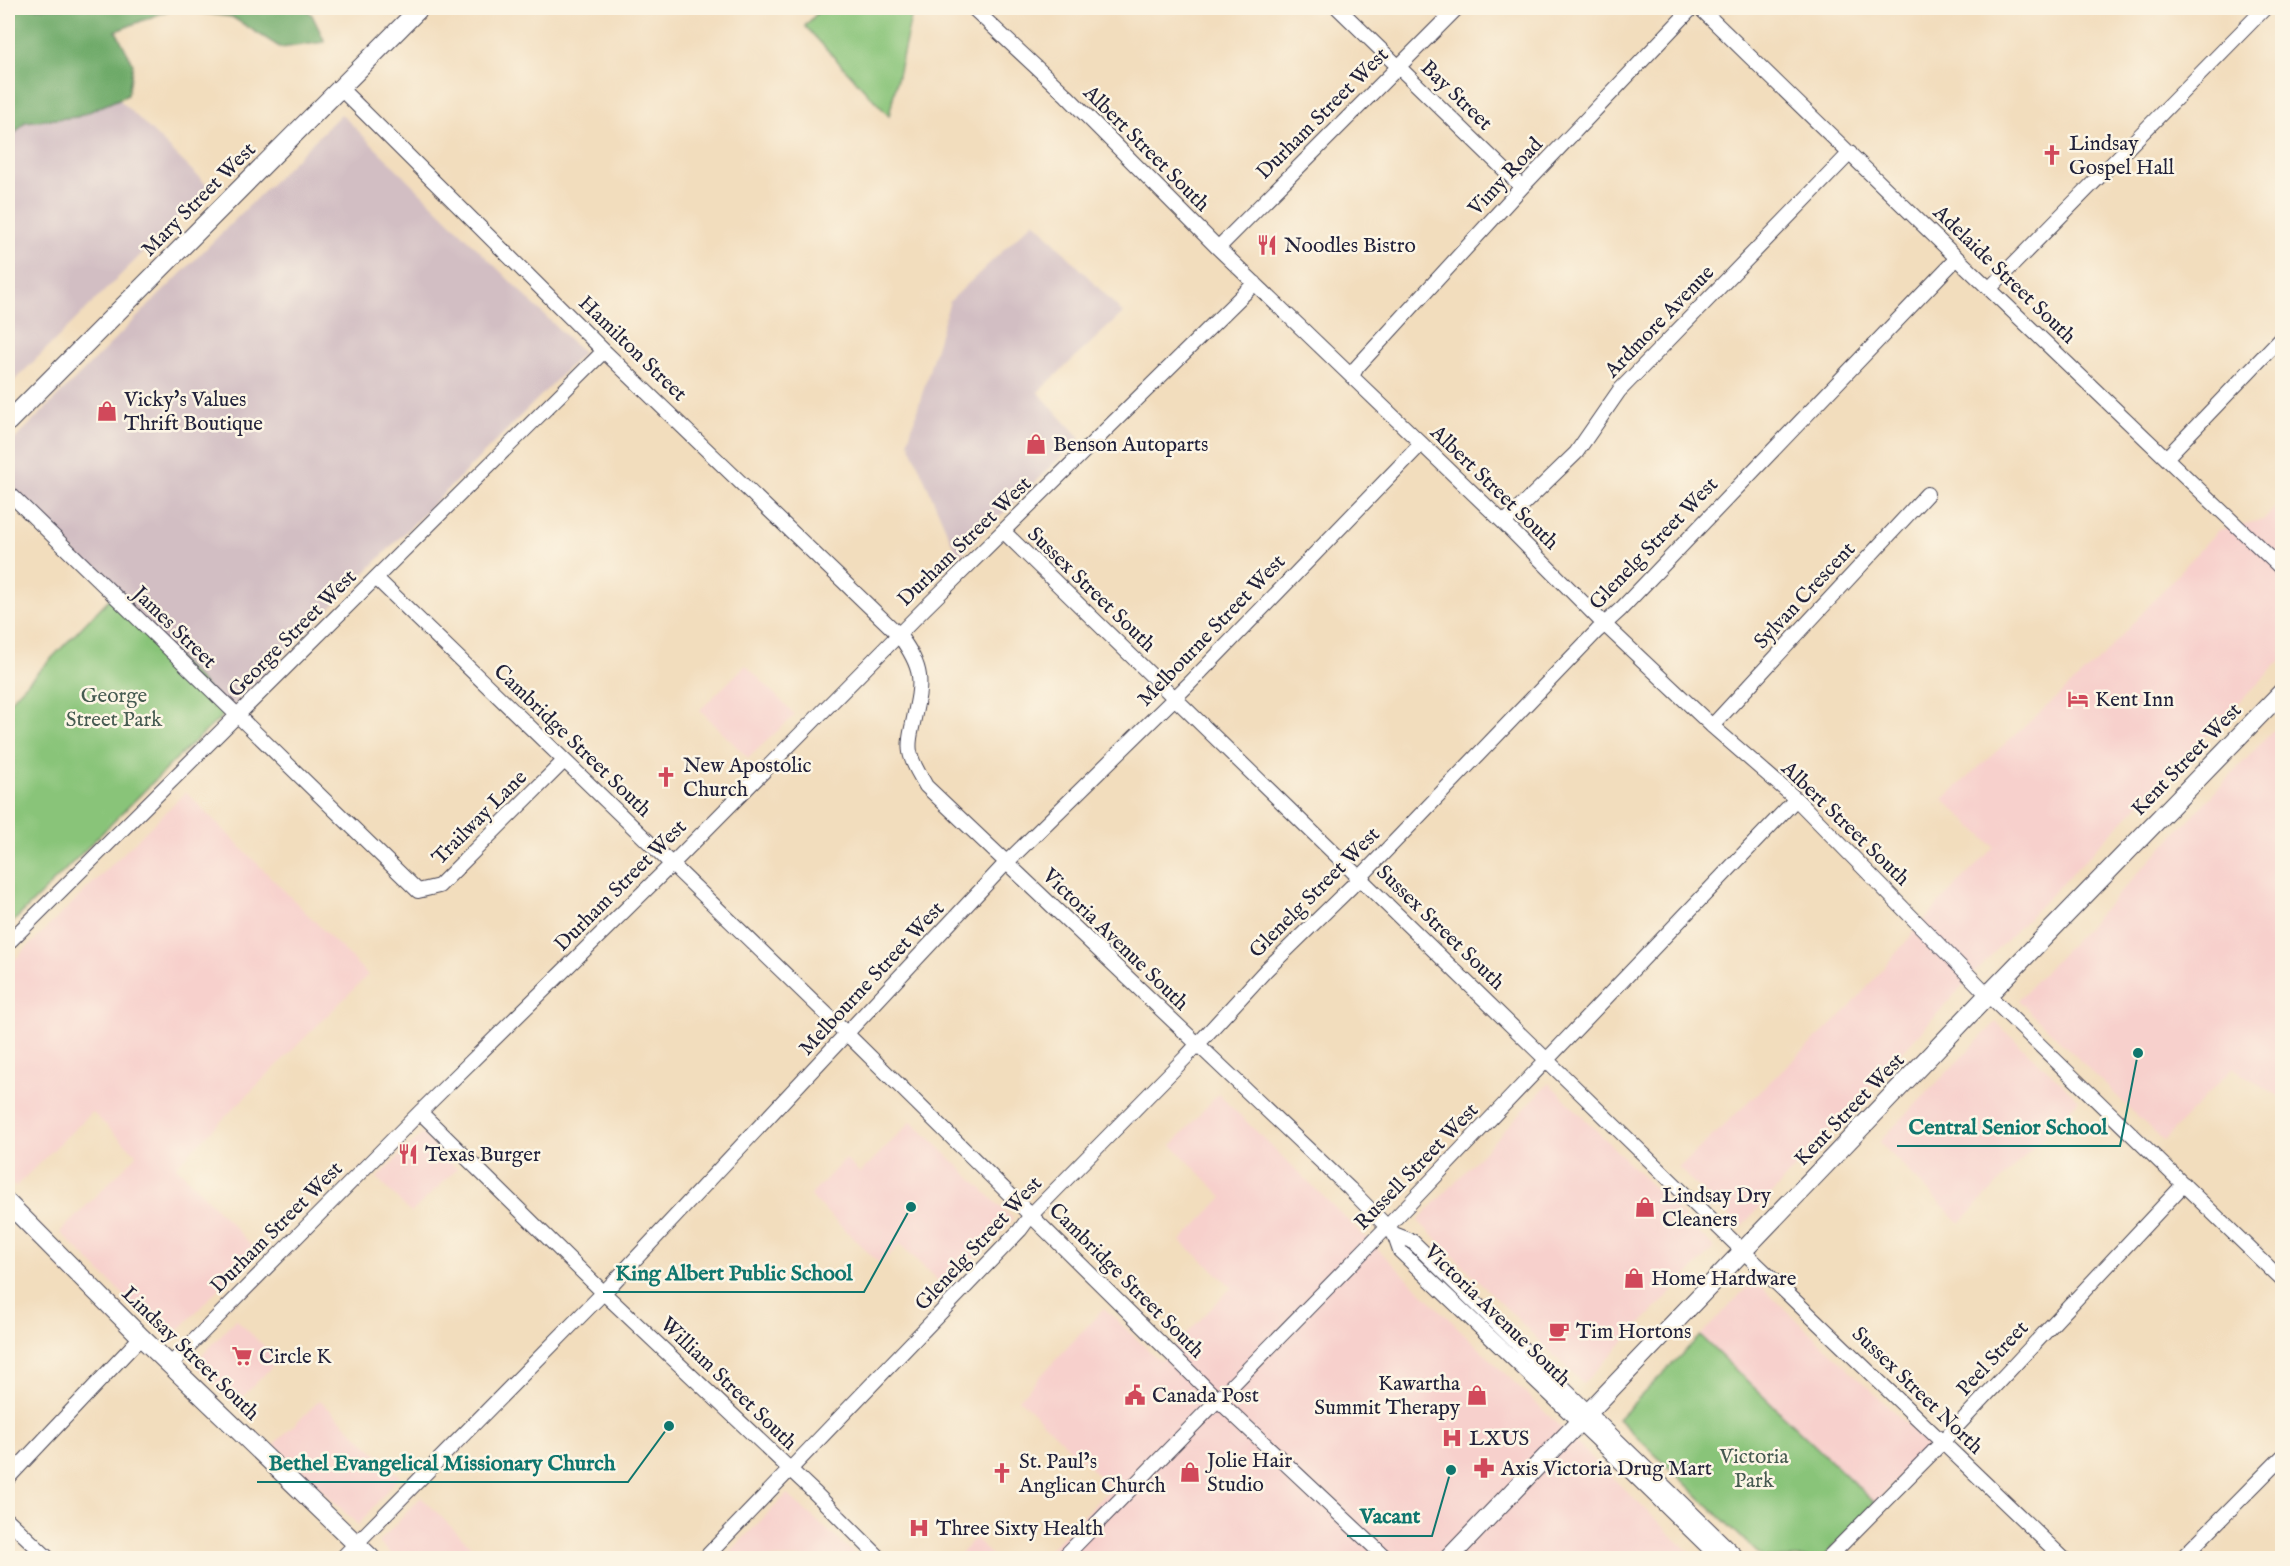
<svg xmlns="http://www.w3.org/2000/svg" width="2290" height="1566" viewBox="0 0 2290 1566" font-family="'IM FELL English',serif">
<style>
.built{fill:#f7d0cc}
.industrial{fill:#d2bec3}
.green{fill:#89c479;stroke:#56735a;stroke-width:1.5}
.forest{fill:#6eaa69;stroke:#486652;stroke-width:1.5}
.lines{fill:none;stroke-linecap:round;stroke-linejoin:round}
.street-casing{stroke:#413e4e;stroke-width:16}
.secondary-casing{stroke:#413e4e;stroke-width:20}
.street{stroke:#fff;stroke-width:14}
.secondary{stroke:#fff;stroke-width:18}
.labels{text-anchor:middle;stroke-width:5;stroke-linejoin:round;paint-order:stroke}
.street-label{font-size:21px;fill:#22223b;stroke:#fcf5e5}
.poi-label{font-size:21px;fill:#22223b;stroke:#fcf5e5;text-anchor:start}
.park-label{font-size:21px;fill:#465b51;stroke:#fcf5e5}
.leader{fill:none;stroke:#0f766e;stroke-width:2}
.callout-dot{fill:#0f766e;stroke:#fcf5e5;stroke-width:2}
.callout-label{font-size:22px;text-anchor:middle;font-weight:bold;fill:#0f766e;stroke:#fcf5e5;stroke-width:5;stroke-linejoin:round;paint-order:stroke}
</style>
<rect width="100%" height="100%" fill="#fcf5e5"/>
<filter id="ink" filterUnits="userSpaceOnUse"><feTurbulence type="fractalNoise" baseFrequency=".0167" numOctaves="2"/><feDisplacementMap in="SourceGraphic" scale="12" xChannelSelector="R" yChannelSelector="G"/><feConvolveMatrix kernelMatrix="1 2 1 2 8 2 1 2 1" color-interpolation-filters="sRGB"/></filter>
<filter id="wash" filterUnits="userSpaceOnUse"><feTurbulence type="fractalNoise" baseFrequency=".008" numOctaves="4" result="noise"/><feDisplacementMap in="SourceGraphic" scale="24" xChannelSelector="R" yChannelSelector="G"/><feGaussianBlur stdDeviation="1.35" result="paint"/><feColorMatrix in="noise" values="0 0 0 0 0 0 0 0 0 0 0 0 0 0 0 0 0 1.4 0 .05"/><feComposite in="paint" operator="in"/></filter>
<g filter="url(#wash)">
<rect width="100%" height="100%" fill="#f2ddbd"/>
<path class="built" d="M2282,501V659L1983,964L1741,1227L1678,1168L1850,1007L1939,903L1994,847L1943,799L2102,657L2218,530L2263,520Z
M746,665L795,715L748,758L700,710Z
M2282,721V1098L2233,1068L2163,1141L2018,1000Z
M186,792L368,975L176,1166L256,1250L169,1340L60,1232L137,1155L92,1112L15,1187L8,1180V966Z
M1996,1022L2079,1100L1960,1223L1879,1142Z
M1549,1083L1714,1248L1583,1384L1418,1221Z
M1218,1094L1695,1558H1041L1111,1488L1019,1399L1104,1308L1160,1361L1232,1287L1181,1241L1223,1197L1172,1145Z
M912,1121L1013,1219L945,1288L900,1244L880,1264L810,1196L845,1159L860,1173Z
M422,1134L457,1169L411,1213L377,1178Z
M1754,1280L1929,1445L1875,1503L1700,1336Z
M236,1319L278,1360L235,1405L194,1364Z
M320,1400L400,1476L358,1525L274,1444Z
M787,1494L859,1558H724Z
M421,1497L483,1558H395L379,1542Z
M975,1538L994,1558H956Z"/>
<path class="industrial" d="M8,53L82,63L209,187L8,387Z
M341,114L583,353L229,710L114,594L8,482V446Z
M1034,221L1123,313L1038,392L1080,438L958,557L908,441L950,301Z"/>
<path class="green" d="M822,8H913L889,116L805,26Z
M114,594L229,710L180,755L8,927V703Z
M1700,1336L1875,1503L1822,1558H1763L1618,1419Z"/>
<path class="forest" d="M8,8H305L312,15L325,42L281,48L232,17L172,9L116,31L133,64L128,95L77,117L25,122L8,141Z"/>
</g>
<g filter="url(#ink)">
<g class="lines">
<g class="street-casing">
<path id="street" d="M973,8L1067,96L1218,248L1504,523L1604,624L1712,726L1796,799L1988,995L2282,1280
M1338,8L1522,187
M1700,8L1957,258L2282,569
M340,88L604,351L899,635C925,671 922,681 913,723C911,733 908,742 910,752C912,764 920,775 926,786L1350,1189L1394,1234L1412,1241L1738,1558
M1218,248L1457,8
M1990,288L2265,8
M1352,376L1357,367L1522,187L1692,8
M2166,458L2282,337
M8,492L418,891L439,886L564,761
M1504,523L1576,453L1619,391L1850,153
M1004,532L1744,1252L2063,1558
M376,578L848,1035L1218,1400L1386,1558
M1712,726L1927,494
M8,943L604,351
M420,1112L610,1299L814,1492L880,1558
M1394,1234L1400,1251L1597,1439L1719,1558
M170,1365L420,1112L672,864L924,609L1255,283
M8,1478L141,1337
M8,1520L48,1558
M342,1558L612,1284L1007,862L1189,684L1421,444
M705,1558L1020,1230L1031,1215L1186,1057L1266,970L1351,887L1597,631L1621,609L1957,258
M1063,1558L1387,1227L1796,799
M1828,1558L1931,1454L2184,1184
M2182,1558L2282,1457"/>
</g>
<g class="secondary-casing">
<path id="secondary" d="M8,422L420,8
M8,1203L141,1337L371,1558
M1449,1558L1988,995L2282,692"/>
</g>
<use href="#street" class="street"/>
<use href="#secondary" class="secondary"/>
</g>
</g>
<defs>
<g id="church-bare" transform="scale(1.62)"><path d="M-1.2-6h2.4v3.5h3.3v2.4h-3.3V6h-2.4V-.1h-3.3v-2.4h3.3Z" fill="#d1495b" stroke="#fcf5e5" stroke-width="2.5" paint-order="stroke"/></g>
<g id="restaurant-bare" transform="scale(1.62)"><path d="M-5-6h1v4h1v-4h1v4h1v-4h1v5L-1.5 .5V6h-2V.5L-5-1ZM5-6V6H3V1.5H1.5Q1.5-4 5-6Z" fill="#d1495b" stroke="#fcf5e5" stroke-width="2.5" paint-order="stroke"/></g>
<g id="shop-bare" transform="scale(1.62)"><path d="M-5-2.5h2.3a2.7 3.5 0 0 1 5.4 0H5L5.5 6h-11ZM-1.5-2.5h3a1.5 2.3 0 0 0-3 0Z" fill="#d1495b" stroke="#fcf5e5" stroke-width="2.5" paint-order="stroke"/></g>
<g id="hotel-bare" transform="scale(1.62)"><path d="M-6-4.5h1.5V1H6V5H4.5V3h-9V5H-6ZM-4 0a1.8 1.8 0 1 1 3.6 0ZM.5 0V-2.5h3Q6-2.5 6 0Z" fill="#d1495b" stroke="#fcf5e5" stroke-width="2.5" paint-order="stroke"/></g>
<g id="cafe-bare" transform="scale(1.62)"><path d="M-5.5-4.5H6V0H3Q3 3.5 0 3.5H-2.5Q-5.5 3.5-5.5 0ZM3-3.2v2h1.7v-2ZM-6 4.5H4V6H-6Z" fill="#d1495b" stroke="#fcf5e5" stroke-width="2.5" paint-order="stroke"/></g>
<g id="supermarket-bare" transform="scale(1.62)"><path d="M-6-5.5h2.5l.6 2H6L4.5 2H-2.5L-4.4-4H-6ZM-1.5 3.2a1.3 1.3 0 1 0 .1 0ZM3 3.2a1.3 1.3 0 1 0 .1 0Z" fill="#d1495b" stroke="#fcf5e5" stroke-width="2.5" paint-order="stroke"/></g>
<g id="civic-bare" transform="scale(1.62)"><path d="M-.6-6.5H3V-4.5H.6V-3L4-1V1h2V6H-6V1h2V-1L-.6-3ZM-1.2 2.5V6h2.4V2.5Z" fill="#d1495b" stroke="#fcf5e5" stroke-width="2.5" paint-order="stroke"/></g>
<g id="hospital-bare" transform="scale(1.62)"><path d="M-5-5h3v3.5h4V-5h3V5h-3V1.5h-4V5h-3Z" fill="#d1495b" stroke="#fcf5e5" stroke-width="2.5" paint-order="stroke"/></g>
<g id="pharmacy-bare" transform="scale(1.62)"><path d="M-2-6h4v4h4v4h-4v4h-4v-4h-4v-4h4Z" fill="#d1495b" stroke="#fcf5e5" stroke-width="2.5" paint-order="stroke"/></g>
</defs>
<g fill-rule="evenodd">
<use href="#church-bare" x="2052" y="155"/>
<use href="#restaurant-bare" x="1267" y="245"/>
<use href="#shop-bare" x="107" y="411"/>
<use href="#shop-bare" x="1036" y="444"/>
<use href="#hotel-bare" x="2078" y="699"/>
<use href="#church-bare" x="666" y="777"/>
<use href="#restaurant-bare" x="408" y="1154"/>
<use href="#shop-bare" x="1645" y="1207"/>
<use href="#shop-bare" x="1634" y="1278"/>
<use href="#cafe-bare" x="1559" y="1331"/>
<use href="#supermarket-bare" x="242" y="1356"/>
<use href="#civic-bare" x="1135" y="1395"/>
<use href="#shop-bare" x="1477" y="1395"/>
<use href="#hospital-bare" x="1452" y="1438"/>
<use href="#pharmacy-bare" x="1484" y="1468"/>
<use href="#shop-bare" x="1190" y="1472"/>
<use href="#church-bare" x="1002" y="1473"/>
<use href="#hospital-bare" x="919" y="1528"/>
</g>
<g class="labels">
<g class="street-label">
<text transform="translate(1457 95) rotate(44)" y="7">Bay Street</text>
<text transform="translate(1322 113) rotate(-45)" y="7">Durham Street West</text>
<text transform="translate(1147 148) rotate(45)" y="7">Albert Street South</text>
<text transform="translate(1505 176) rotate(-47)" y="7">Vimy Road</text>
<text transform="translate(198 199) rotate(-45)" y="7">Mary Street West</text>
<text transform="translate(2005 274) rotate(44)" y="7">Adelaide Street South</text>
<text transform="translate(1659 321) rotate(-46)" y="7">Ardmore Avenue</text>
<text transform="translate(633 348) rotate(44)" y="7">Hamilton Street</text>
<text transform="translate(1495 487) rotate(44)" y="7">Albert Street South</text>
<text transform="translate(964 541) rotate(-44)" y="7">Durham Street West</text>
<text transform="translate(1653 543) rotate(-46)" y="7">Glenelg Street West</text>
<text transform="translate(1092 589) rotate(44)" y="7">Sussex Street South</text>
<text transform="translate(1804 595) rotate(-47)" y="7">Sylvan Crescent</text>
<text transform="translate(175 627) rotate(44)" y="7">James Street</text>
<text transform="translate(1211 630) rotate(-46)" y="7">Melbourne Street West</text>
<text transform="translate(292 633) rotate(-45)" y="7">George Street West</text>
<text transform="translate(573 740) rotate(44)" y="7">Cambridge Street South</text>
<text transform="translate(2186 759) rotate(-46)" y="7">Kent Street West</text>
<text transform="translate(479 817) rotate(-45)" y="7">Trailway Lane</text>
<text transform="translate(1846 823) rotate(44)" y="7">Albert Street South</text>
<text transform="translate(620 885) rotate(-45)" y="7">Durham Street West</text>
<text transform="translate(1314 892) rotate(-45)" y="7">Glenelg Street West</text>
<text transform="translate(1441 927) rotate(44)" y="7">Sussex Street South</text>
<text transform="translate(1116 939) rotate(44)" y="7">Victoria Avenue South</text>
<text transform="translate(871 978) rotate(-47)" y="7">Melbourne Street West</text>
<text transform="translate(1849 1109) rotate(-46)" y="7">Kent Street West</text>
<text transform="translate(1416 1166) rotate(-46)" y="7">Russell Street West</text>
<text transform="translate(276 1227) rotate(-45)" y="7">Durham Street West</text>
<text transform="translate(978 1243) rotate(-47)" y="7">Glenelg Street West</text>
<text transform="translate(1127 1280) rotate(45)" y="7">Cambridge Street South</text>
<text transform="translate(1498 1315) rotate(44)" y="7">Victoria Avenue South</text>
<text transform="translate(191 1353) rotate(44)" y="7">Lindsay Street South</text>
<text transform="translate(1992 1358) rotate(-47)" y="7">Peel Street</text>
<text transform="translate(729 1383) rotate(44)" y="7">William Street South</text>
<text transform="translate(1918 1390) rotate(44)" y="7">Sussex Street North</text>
</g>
<g class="poi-label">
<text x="2069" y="150">Lindsay<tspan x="2069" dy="24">Gospel Hall</tspan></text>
<text x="1284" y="252">Noodles Bistro</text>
<text x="124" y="406">Vicky's Values<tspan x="124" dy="24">Thrift Boutique</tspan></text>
<text x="1053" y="451">Benson Autoparts</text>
<text x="2095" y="706">Kent Inn</text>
<text x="683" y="772">New Apostolic<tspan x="683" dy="24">Church</tspan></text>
<text x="425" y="1161">Texas Burger</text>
<text x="1662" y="1202">Lindsay Dry<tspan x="1662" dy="24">Cleaners</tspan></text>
<text x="1651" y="1285">Home Hardware</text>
<text x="1576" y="1338">Tim Hortons</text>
<text x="259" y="1363">Circle K</text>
<text x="1460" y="1390" text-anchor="end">Kawartha<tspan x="1460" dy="24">Summit Therapy</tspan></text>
<text x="1152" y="1402">Canada Post</text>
<text x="1469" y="1445">LXUS</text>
<text x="1207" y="1467">Jolie Hair<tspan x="1207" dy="24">Studio</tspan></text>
<text x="1019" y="1468">St. Paul’s<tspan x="1019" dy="24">Anglican Church</tspan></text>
<text x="1501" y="1475">Axis Victoria Drug Mart</text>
<text x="936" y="1535">Three Sixty Health</text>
</g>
<g class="park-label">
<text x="114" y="702">George<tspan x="114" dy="24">Street Park</tspan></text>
<text x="1754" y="1463">Victoria<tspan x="1754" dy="24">Park</tspan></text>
</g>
</g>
<path class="leader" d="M2138 1053L2120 1146H1897M911 1207L864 1292H603M669 1426L628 1482H257M1451 1470L1432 1536H1347"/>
<g class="callout-dot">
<circle cx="2138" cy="1053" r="6"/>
<circle cx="911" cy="1207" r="6"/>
<circle cx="669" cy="1426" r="6"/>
<circle cx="1451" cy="1470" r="6"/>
</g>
<g class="callout-label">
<text x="2008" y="1134">Central Senior School</text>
<text x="734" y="1280">King Albert Public School</text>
<text x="442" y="1470">Bethel Evangelical Missionary Church</text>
<text x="1390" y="1523">Vacant</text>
</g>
<rect width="2290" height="1566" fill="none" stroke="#fcf5e5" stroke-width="30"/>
</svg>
